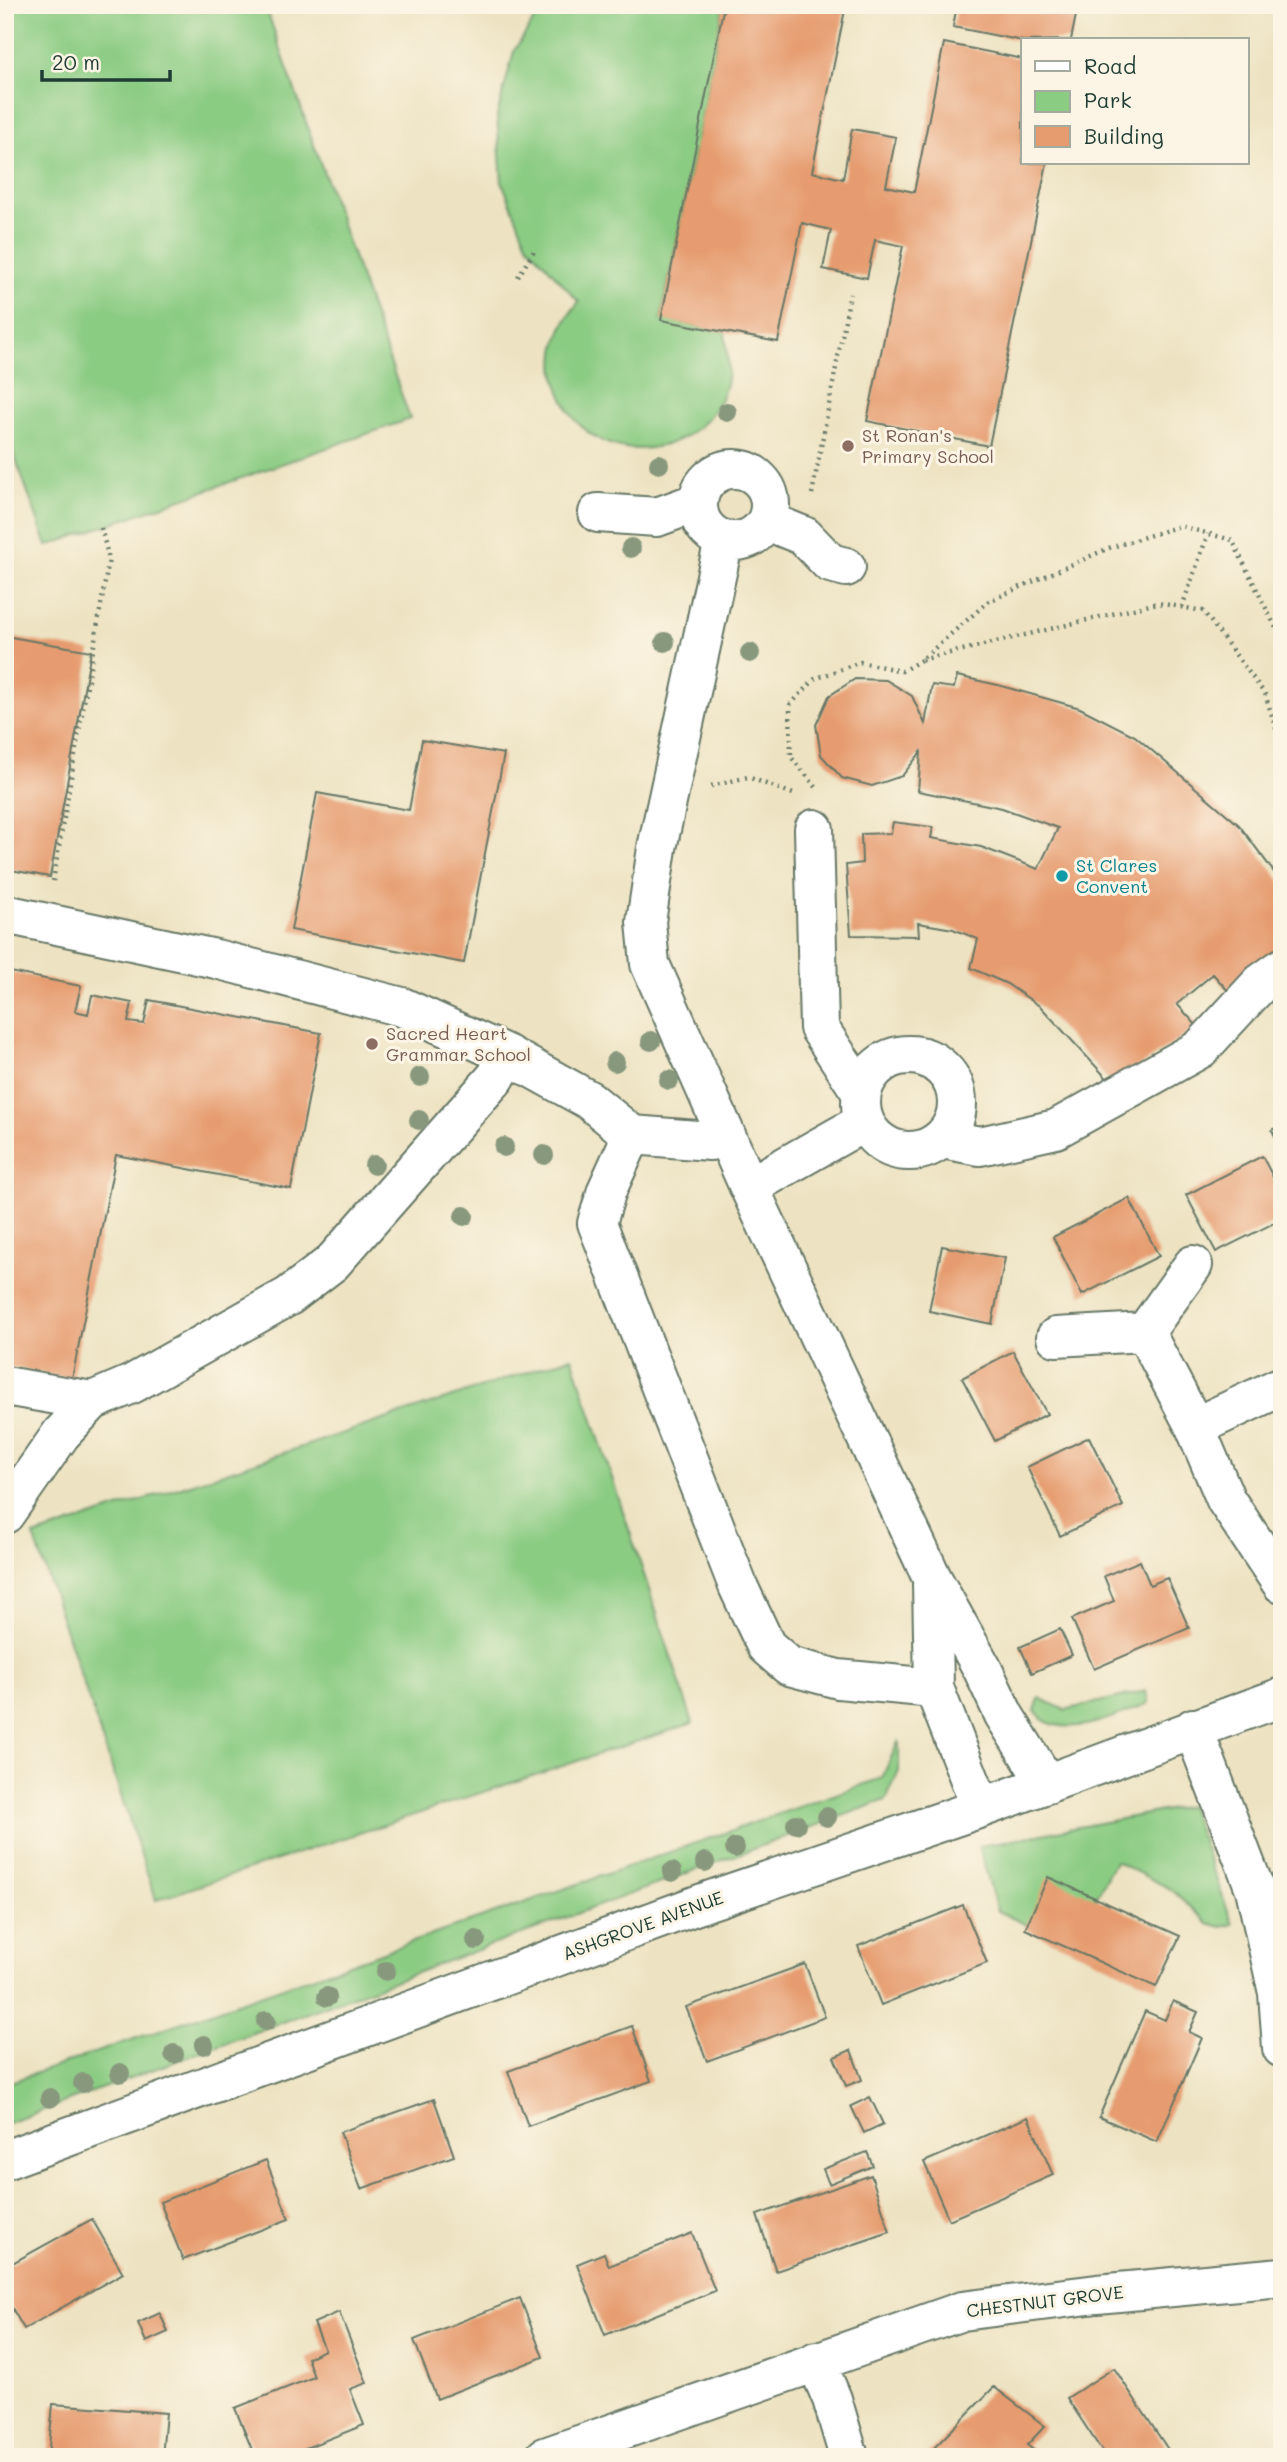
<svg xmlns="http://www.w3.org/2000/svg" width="1287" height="2462" viewBox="0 0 1287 2462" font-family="Mali,sans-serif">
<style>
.green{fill:#8bcc83;stroke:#55845c;stroke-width:2}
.building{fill:#e69c6f}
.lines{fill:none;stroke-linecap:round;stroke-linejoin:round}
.minor-casing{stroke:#677766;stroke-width:42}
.path{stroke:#677766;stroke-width:4.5;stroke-dasharray:2 5;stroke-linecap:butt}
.minor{stroke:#fff;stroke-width:38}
.tree{fill:#88987d}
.education-dot{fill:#8d6e63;stroke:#fcf5e5;stroke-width:2.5}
.culture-dot{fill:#0f9aa8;stroke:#fcf5e5;stroke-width:2.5}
.labels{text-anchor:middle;stroke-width:6;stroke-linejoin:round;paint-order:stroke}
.education-label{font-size:18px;fill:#785e54;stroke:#fcf5e5;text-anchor:start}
.culture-label{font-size:18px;fill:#0d838f;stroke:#fcf5e5;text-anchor:start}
.street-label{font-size:18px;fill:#1f3d34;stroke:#fcf5e5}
</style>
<rect width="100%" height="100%" fill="#fcf5e5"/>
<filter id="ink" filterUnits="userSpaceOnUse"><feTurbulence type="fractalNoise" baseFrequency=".0143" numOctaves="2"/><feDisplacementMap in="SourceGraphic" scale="14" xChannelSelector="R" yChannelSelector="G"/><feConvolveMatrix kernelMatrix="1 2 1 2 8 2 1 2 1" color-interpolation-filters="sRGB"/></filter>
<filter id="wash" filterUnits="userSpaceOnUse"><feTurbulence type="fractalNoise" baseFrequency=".00686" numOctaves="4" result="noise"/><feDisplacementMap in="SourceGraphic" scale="28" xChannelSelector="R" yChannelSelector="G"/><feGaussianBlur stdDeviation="1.57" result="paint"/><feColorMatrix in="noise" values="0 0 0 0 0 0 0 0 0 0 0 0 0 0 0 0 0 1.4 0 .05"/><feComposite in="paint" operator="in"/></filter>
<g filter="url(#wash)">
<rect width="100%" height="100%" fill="#ede3c2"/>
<path class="green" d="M5,5H265L410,419L47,546L5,429Z
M544,5H724L661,319L725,332C727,351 731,372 724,391C704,447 627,469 582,427C570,416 563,401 558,386C548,355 559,325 579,302L527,244L502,182L497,116L514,51Z
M572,1357L693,1723L156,1900L34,1536Z
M1146,1691L1149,1703C1122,1714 1076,1736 1047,1722C1043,1720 1038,1714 1035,1711L1039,1698L1065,1710Z
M899,1740V1771L886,1800L5,2124V2084L882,1778Z
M1189,1806L1233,1924L1222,1927L1208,1923L1171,1889L1115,1861L1096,1898L1027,1925L997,1911L979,1846Z"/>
<g id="blocks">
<path class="building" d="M724,5H846L812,172L843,179L852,129L896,137L886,186L914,192L944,43L1023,59V163H1047L989,446L867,421L903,246L875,240L867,278L823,269L831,230L802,223L778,342L661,320Z
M957,5H1078L1071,40L1023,41L953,27Z
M5,636L91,651L50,877L5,869Z
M957,676L998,685L1080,708L1135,736L1239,825L1282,883V950L1230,993L1213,974L1177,1004L1198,1027L1112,1084L1041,1007L1007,984L971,968L978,939L953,929L918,923L919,936L851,935L846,865L862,863L861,834L891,833L893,822L933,827L931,838L981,847L1038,869L1058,828L1002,808L918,791L921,752L902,776L872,786L842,778L821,755L816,725L829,696L855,679L886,680L912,696L925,724L932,685L954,688Z
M422,740L504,754L464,963L291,930L317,793L409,810Z
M5,971L81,986L75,1011L88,1014L92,995L132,1003L128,1022L144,1024L149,1000L321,1033L291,1189L116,1155L72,1379L5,1366Z
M1282,1125V1150L1272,1130Z
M1262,1156L1282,1194V1219L1216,1252L1186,1195Z
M1129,1198L1159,1256L1082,1295L1053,1237Z
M942,1246L1005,1258L992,1324L929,1311Z
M1013,1351L1047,1414L995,1441L962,1378Z
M1089,1437L1123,1506L1060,1536L1027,1467Z
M1140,1561L1150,1585L1167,1578L1189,1628L1094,1669L1072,1619L1114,1601L1104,1576Z
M1060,1629L1072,1655L1032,1673L1020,1647Z
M1048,1877L1180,1936L1156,1987L1025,1929Z
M963,1905L987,1963L881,2005L858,1946Z
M805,1964L825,2017L707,2061L686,2007Z
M1173,2001L1198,2012L1189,2032L1202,2038L1157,2142L1099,2117L1145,2011L1165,2020Z
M632,2026L651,2081L528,2126L508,2071Z
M851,2050L862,2080L846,2086L834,2057Z
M870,2097L883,2124L864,2133L851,2106Z
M434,2099L454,2156L361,2189L340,2132Z
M1028,2117L1053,2175L949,2220L924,2162Z
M867,2152L873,2166L829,2184L823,2169Z
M266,2160L289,2219L183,2260L160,2202Z
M871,2175L890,2232L776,2271L757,2215Z
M92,2219L123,2273L24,2329L5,2296V2267Z
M692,2233L715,2291L605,2335L577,2264L604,2253L609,2266Z
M520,2298L543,2357L437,2399L414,2340Z
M339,2312L367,2383L350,2389L364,2425L283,2457H255L235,2408L314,2377L307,2358L325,2350L314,2323Z
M160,2313L168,2332L146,2342L138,2323Z
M1114,2368L1173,2457H1106L1067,2398Z
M994,2387L1045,2426L1027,2445L1042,2457H925Z
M53,2404L166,2413L162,2457H48Z"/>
</g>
</g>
<g filter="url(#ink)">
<use href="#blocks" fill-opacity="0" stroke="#677766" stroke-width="2"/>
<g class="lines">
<g class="minor-casing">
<path id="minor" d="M698 505a36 36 0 1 1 72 0a36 36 0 1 1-72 0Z
M598,513L657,517L698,502
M767,521L804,536L830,563L846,567
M724,540L657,848L646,922L650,964L749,1187L932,1578L982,1668L1004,1715L1047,1784
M814,829L819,1028L861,1092
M5,914L216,959L402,1007L508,1055L589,1100L632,1135L710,1141L726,1135
M861 1103a48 48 0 1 1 96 0a48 48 0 1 1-96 0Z
M632,1135L607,1190L597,1223L738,1586L766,1646L789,1666L838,1679L934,1688
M942,1139L980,1146L1056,1129L1200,1049L1261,983L1282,968
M749,1187L864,1122
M1145,1332L1195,1427
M1056,1337L1145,1332L1193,1265
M5,1386L92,1401
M1282,1386L1195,1427L1226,1500L1282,1584
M5,1514L61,1434L92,1401L132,1384L289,1296L332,1263L496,1077L508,1055
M932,1583L934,1688L981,1808
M1193,1728L1255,1889L1278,1993L1282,2048
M5,2160L711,1900L981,1808L1282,1697
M816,2361L832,2399L849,2457
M545,2457L962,2311L1097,2294L1282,2277"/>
</g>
<path class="path" d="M518,277L534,251
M812,494L850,294
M1182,607L1208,534
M1282,640L1232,540L1180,526L1109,548L989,601L921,660L1158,603L1203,611L1265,694L1282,747
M711,786L748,777L793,794
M816,787L791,757L790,705L815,679L860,662L902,671L921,660
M53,881L109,559L101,528"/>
<use href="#minor" class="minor"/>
</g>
<g class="tree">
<circle cx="727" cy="412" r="10"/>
<circle cx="659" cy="464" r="10"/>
<circle cx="631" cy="548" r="10"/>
<circle cx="665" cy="642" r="10"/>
<circle cx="750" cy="653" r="10"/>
<circle cx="651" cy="1041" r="10"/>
<circle cx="615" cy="1062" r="10"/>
<circle cx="420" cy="1077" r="10"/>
<circle cx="669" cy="1080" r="10"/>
<circle cx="419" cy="1120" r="10"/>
<circle cx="504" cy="1147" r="10"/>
<circle cx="544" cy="1155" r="10"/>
<circle cx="374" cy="1165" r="10"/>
<circle cx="464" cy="1216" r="10"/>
<circle cx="827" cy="1817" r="10"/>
<circle cx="796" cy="1824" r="10"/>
<circle cx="735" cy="1848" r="10"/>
<circle cx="705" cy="1862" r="10"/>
<circle cx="672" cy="1872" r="10"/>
<circle cx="476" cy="1940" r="10"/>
<circle cx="386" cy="1971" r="10"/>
<circle cx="327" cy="1997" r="10"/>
<circle cx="266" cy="2021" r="10"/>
<circle cx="204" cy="2045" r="10"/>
<circle cx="174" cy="2054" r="10"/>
<circle cx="120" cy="2073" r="10"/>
<circle cx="83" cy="2083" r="10"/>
<circle cx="50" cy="2098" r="10"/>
</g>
</g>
<g class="education-dot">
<circle cx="848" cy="446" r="7"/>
<circle cx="372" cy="1044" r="7"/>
</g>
<circle class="culture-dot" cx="1062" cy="876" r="7"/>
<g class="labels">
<g class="education-label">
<text x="862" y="442">St Ronan's<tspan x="862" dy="21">Primary School</tspan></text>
<text x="386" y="1040">Sacred Heart<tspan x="386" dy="21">Grammar School</tspan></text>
</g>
<g class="culture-label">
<text x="1076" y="872">St Clares<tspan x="1076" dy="21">Convent</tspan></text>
</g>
<g class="street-label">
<text transform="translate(643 1926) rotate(-20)" y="6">ASHGROVE AVENUE</text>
<text transform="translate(1045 2302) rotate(-7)" y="6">CHESTNUT GROVE</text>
</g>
</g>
<rect width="1287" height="2462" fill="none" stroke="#fcf5e5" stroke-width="28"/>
<rect x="1021" y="38" width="228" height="126" fill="#fcf5e5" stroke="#a4ab9e" stroke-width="2"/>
<rect x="1035" y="61" width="35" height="10" fill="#ffffff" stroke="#a4ab9e" stroke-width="2"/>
<text x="1084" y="74" font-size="21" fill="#1f3d34">Road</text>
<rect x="1035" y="91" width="35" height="21" fill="#8bcc83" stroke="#a4ab9e" stroke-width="2"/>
<text x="1084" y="108" font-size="21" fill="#1f3d34">Park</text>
<rect x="1035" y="126" width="35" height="21" fill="#e69c6f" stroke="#a4ab9e" stroke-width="2"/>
<text x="1084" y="144" font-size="21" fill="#1f3d34">Building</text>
<path d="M42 70v10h128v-10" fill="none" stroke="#1f3d34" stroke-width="3.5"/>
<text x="52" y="70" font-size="21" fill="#1f3d34" stroke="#fcf5e5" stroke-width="5" paint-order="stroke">20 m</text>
</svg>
